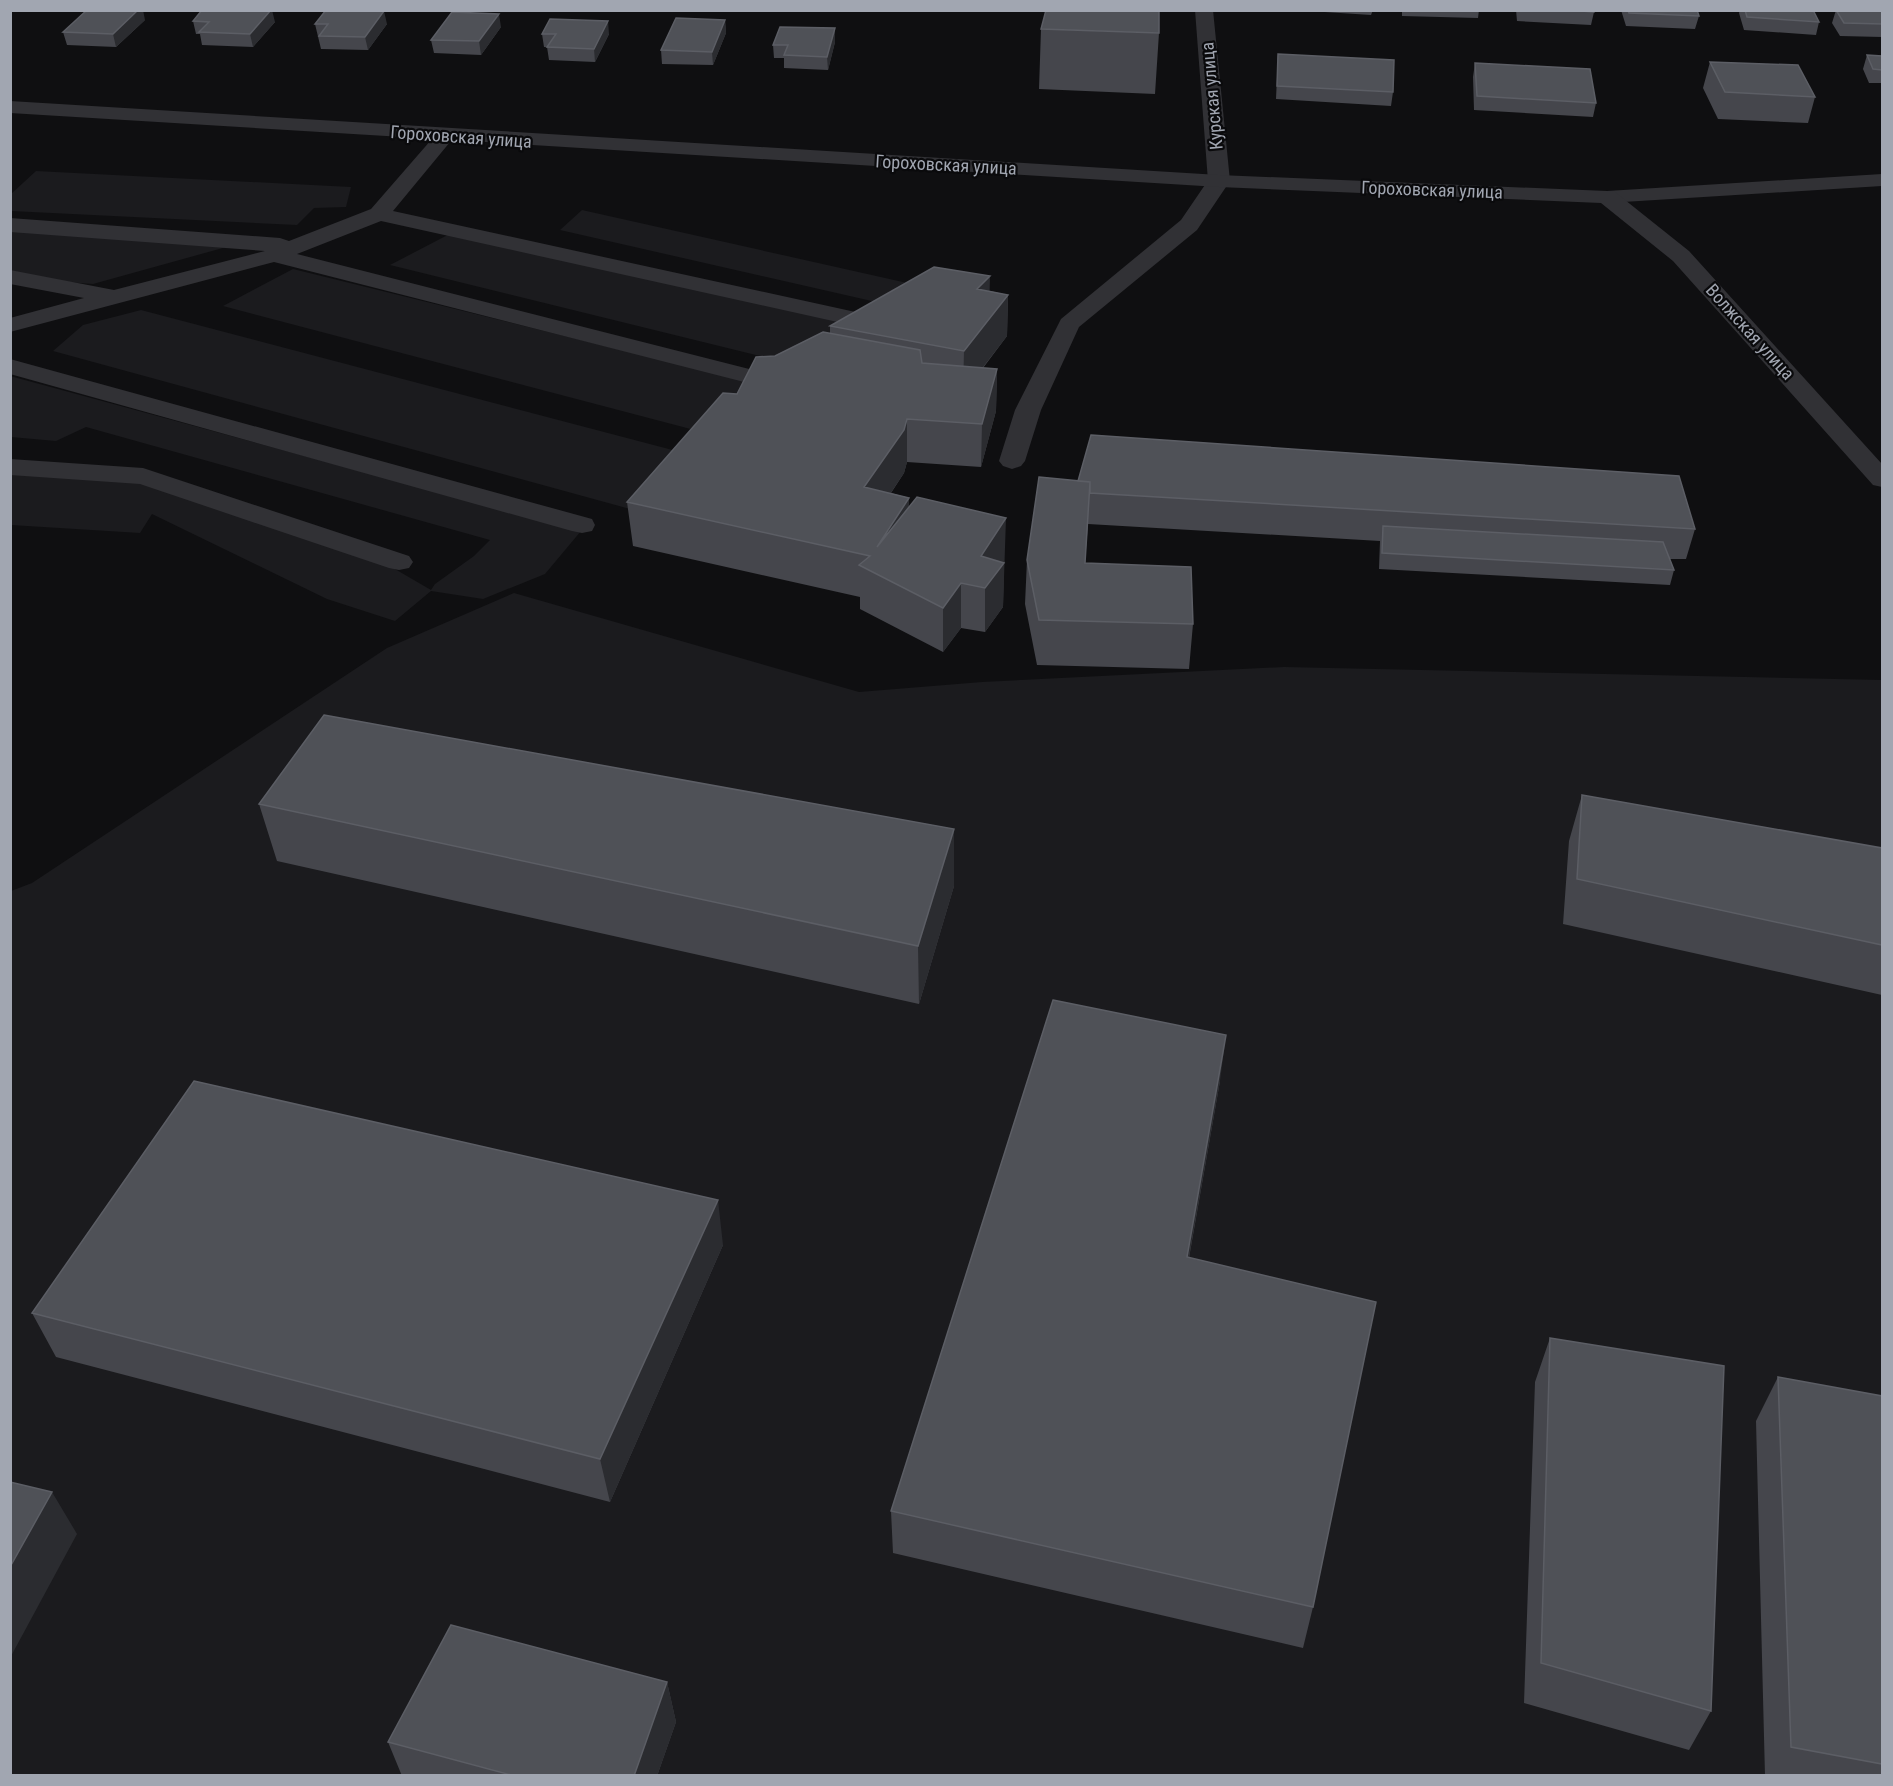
<svg xmlns="http://www.w3.org/2000/svg" width="1893" height="1786" viewBox="0 0 1893 1786" font-family="'Roboto Condensed',sans-serif">
<style>
.built{fill:#1b1b1e}
.lines{fill:none;stroke-linecap:round;stroke-linejoin:round}
.service{fill:#313135;fill-rule:evenodd}
.minor{fill:#313135;fill-rule:evenodd}
.tertiary{fill:#313135;fill-rule:evenodd}
.wall{fill:#45464c}
.shaded-wall{fill:#2b2c30}
.building{fill:#4f5157;stroke:#5c5e65;stroke-width:1.5}
.labels{text-anchor:middle;stroke-width:4.5;stroke-linejoin:round;paint-order:stroke}
.far-street-label{font-size:18px;fill:#a1a6b1;stroke:#0a0a0c}
</style>
<rect width="100%" height="100%" fill="#0f0f11"/>
<path class="built" d="M36,171L351,187L346,207L314,208L297,225L11,211V194Z
M582,210L943,291L920,312L560,230Z
M463,227L888,332L821,371L390,265Z
M10,229L230,246L93,284L11,278Z
M293,269L747,381L721,437L223,306Z
M141,310L703,458L652,515L53,351L83,325Z
M10,376L581,531L545,574L483,599L431,591L395,621L327,599L152,514L140,533L11,525V471L143,480L376,558L431,590L435,584L474,556L490,540L86,427L56,441L11,437Z
M514,593L859,692L982,682L1284,667L1882,680V1775L11,1776V891L32,883L387,648Z"/>
<g class="lines">
<path class="service" d="M445,130L452,132L455,136L393,211L860,313L868,315L872,320L868,325L860,327L381,221L297,254L761,372L764,377L761,382L752,384L274,262L10,332V318L84,298L10,284V270L114,290L265,251L10,232V218L280,238L289,241L371,209L438,132Z
M1219,175L1227,176L1230,181L1197,230L1079,327L1041,410L1025,461L1021,466L1012,469L1003,466L999,461L1015,410L1061,319L1181,220L1211,176Z
M10,359L592,519L595,525L592,531L582,533L572,531L10,374Z
M10,459L143,468L409,556L413,562L409,568L399,570L389,568L140,484L10,475Z"/>
<path class="minor" d="M1195,10H1213L1230,181L1227,186L1219,187L1211,186L1208,181Z
M1882,174V186L1607,203L1599,202L1596,197L1599,192L1607,191Z"/>
<path class="tertiary" d="M10,101L1219,175L1607,191L1615,192L1689,251L1882,464V487L1873,485L1673,261L1601,203L1219,187L10,113Z"/>
</g>
<path class="wall" d="M1294,10H1373L1371,15Z
M1402,10H1479L1478,18L1402,16Z
M1516,10H1594V12L1591,25L1517,21Z
M1621,10H1697L1699,16L1695,29L1626,26Z
M1740,10H1813L1819,22L1816,35L1744,30L1739,13Z
M1836,10H1882V37L1840,36L1832,23Z
M145,20L116,47L67,45L63,32Z
M725,20L726,33L713,65L662,64L661,50Z
M193,21L275,22L253,47L202,45L200,34H196Z
M315,24H387L368,50L321,49Z
M501,27L481,55L434,53L431,40Z
M835,28V42L828,70L784,68V58H774L773,45Z
M1041,29L1159,33L1155,94L1039,89Z
M542,34H609L595,62L549,60L547,47H544Z
M1278,54L1393,92L1391,106L1276,99Z
M1867,55L1882,56V83H1869L1863,69Z
M1710,62L1815,97L1808,123L1718,119L1703,88Z
M1475,63L1596,103L1593,117L1474,110L1473,77Z
M990,291L1008,295L1007,336L983,368L997,369L996,411L981,467L907,462L904,473L891,493L909,498V507L1005,562L1004,563L1003,607L985,632L961,628L943,652L860,609V597L633,546L627,502L775,356L830,333V326Z
M1078,481L1695,529L1686,559H1670L1674,570L1670,585L1379,569L1380,541L1088,524L1085,563L1193,624L1189,669L1037,665L1025,604L1027,560Z
M1582,795L1882,848V995L1563,924L1569,841Z
M259,804L954,829V886L919,1004L277,861Z
M1220,1081L1189,1258L1313,1607L1303,1648L893,1553L891,1511Z
M723,1245L610,1502L56,1357L32,1313Z
M1550,1338L1711,1711L1689,1750L1524,1703L1535,1382Z
M1778,1377L1882,1396V1776H1765L1756,1421Z
M667,1682L676,1722L657,1776H402L388,1742Z"/>
<path class="shaded-wall" d="M138,10H143L145,20L116,47L113,34Z
M271,10H272L275,22L253,47L250,34Z
M384,11L387,24L368,50L365,37Z
M499,14L501,27L481,55L479,41Z
M725,20L726,33L713,65L712,52Z
M608,21L609,34L595,62L594,49Z
M835,28V42L828,70L827,57Z
M990,276L989,317L977,289Z
M1008,295L1007,336L963,393L964,351Z
M997,369L996,411L981,467L982,424Z
M907,419V462L904,473L866,530L864,487Z
M909,498V541L877,547Z
M1006,518L1003,607L985,632V588L981,556Z
M961,583V628L943,652V608Z
M954,829V886L919,1004L918,946Z
M1226,1035L1220,1081L1181,1302L1187,1257Z
M718,1200L723,1245L610,1502L600,1459Z
M52,1492L77,1534L10,1658V1567Z
M667,1682L676,1722L657,1776H634Z"/>
<path class="building" d="M87,10H138L113,34L63,32Z
M202,10H271L250,34L199,32L209,22L193,21Z
M326,10H366L384,11L365,37L319,36L328,24H315Z
M1046,10H1159V33L1041,29Z
M1567,10H1594V12Z
M1628,10H1697L1699,16L1629,13Z
M1745,10H1813L1819,22L1747,17Z
M1836,10H1882V24L1844,23Z
M452,12L499,14L479,41L431,40Z
M676,18L725,20L712,52L661,50Z
M550,19L608,21L594,49L547,47L556,34H542Z
M780,27L835,28L827,57L784,55L788,45H773Z
M1278,54L1394,60L1393,92L1277,86Z
M1867,55L1882,56V70L1873,69Z
M1710,62L1798,65L1815,97L1725,92Z
M1475,63L1590,69L1596,103L1477,96Z
M934,267L990,276L977,289L1008,295L964,351L830,326Z
M823,332L920,350L922,363L997,369L982,424L907,419L904,430L864,487L909,498L877,547L917,497L1006,518L981,556L1004,563L985,588L961,583L943,608L859,565L870,556L627,502L723,393L737,394L756,357L775,356Z
M1091,435L1679,476L1695,529L1090,493V482L1078,481Z
M1039,477L1090,482L1085,563L1191,567L1193,624L1039,620L1027,560Z
M1383,526L1663,542L1674,570L1382,553Z
M324,715L954,829L918,946L259,804Z
M1582,795L1882,848V945L1577,879Z
M1053,1000L1226,1035L1187,1257L1376,1302L1313,1607L891,1511Z
M194,1081L718,1200L600,1459L32,1313Z
M1550,1338L1724,1366L1711,1711L1541,1663Z
M1778,1377L1882,1396V1764L1791,1747Z
M10,1482L52,1492L10,1567Z
M451,1625L667,1682L634,1776H515L388,1742Z"/>
<g class="labels">
<g class="far-street-label">
<text transform="translate(1212 96) rotate(-95)" y="6">Курская улица</text>
<text transform="translate(461 137) rotate(4)" y="6">Гороховская улица</text>
<text transform="translate(946 165) rotate(3)" y="6">Гороховская улица</text>
<text transform="translate(1432 190) rotate(2)" y="6">Гороховская улица</text>
<text transform="translate(1750 332) rotate(48)" y="6">Волжская улица</text>
</g>
</g>
<rect width="1893" height="1786" fill="none" stroke="#a1a6b1" stroke-width="24"/>
</svg>
